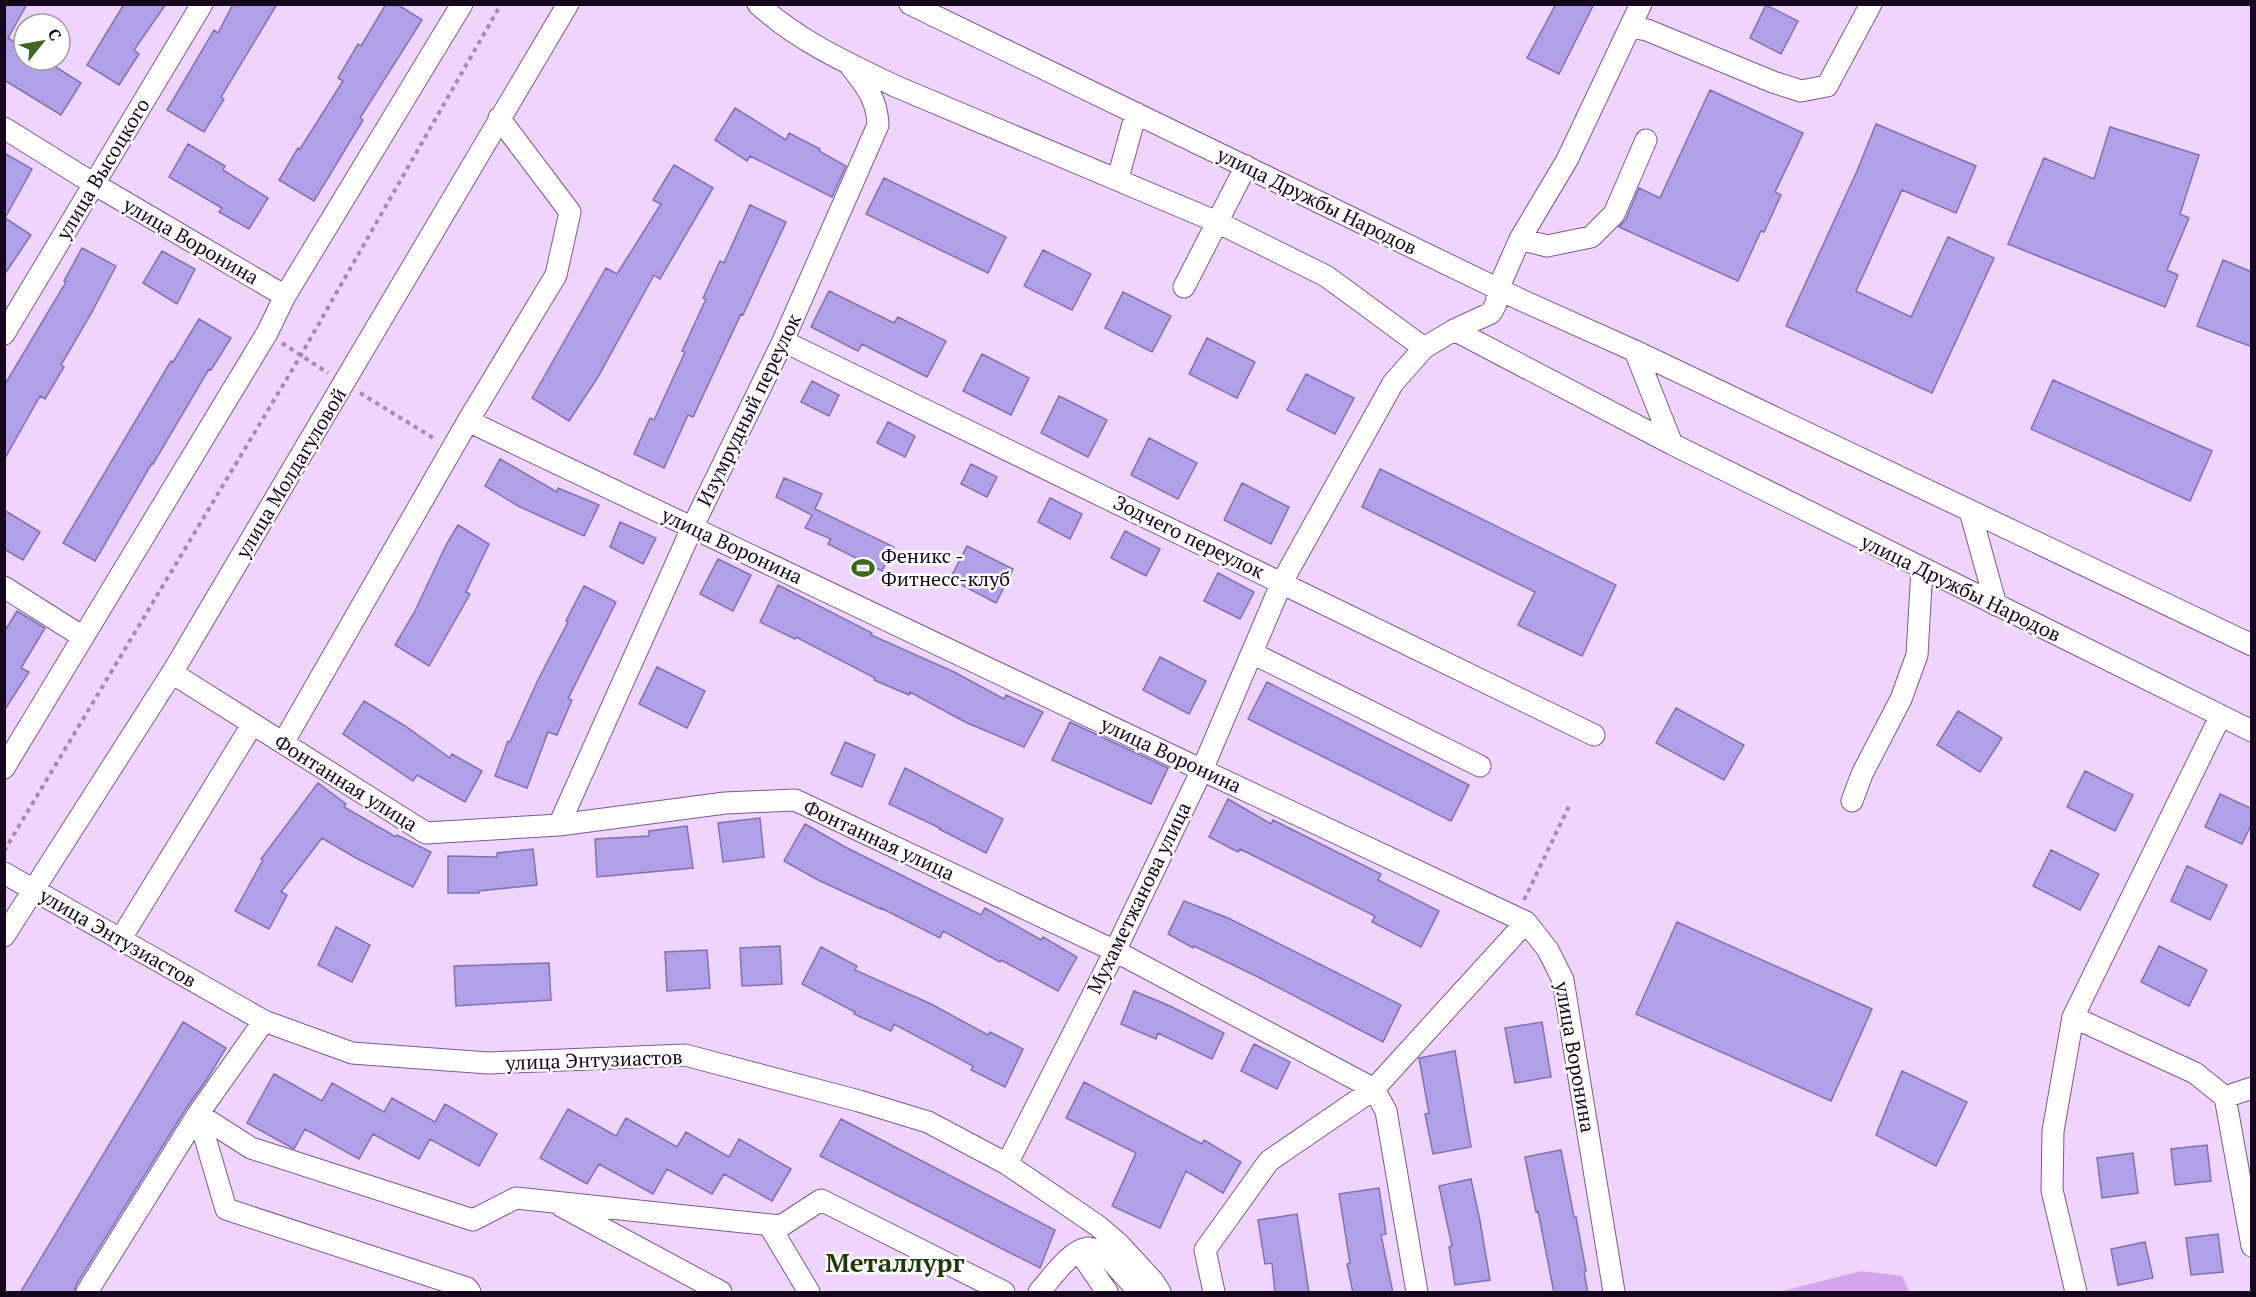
<svg xmlns="http://www.w3.org/2000/svg" width="2256" height="1297" viewBox="0 0 2256 1297" font-family="'PT Serif',serif">
<style>
.green{fill:#d4a4ed}
.building{fill:#b0a0e8;stroke:#8070b4;stroke-width:1.5}
.lines{fill:none;stroke-linecap:round;stroke-linejoin:round}
.minor-casing{stroke:#7f5793;stroke-width:23}
.path{stroke:#a38daf;stroke-width:4;stroke-dasharray:4.5 4.5;stroke-linecap:butt}
.minor{stroke:#fff;stroke-width:21}
.labels{text-anchor:middle;stroke-width:5;stroke-linejoin:round;paint-order:stroke}
.street-label{font-size:20px;fill:#16071e;stroke:#fff}
.poi-label{font-size:20px;fill:#16071e;stroke:#fff;text-anchor:start}
.district-label{font-size:26px;font-weight:bold;fill:#203a09;stroke:#fff}
</style>
<rect width="100%" height="100%" fill="#efd5fd"/>
<path class="green" d="M1861,1271L1902,1276L1909,1292H1779Z"/>
<path class="building" d="M4,4H27L8,38L24,48V60H45L81,83L61,115L4,80Z
M124,4H166L134,50L139,54L119,85L87,65Z
M233,4H277L221,97L224,99L204,132L167,110L214,30L218,33Z
M386,4H397L422,20L360,118L363,120L314,201L279,180L298,148L300,149L343,81L338,78L358,44L361,46Z
M1556,4H1594L1559,74L1527,58Z
M1766,5L1798,21L1781,54L1750,38Z
M1710,90L1803,133L1775,192L1781,195L1764,232L1761,231L1738,281L1619,227L1626,219L1639,188L1660,198Z
M735,108L786,140L789,133L820,149L819,151L846,166L832,197L750,156L747,161L715,140Z
M1876,124L1976,166L1956,213L1902,190L1856,291L1911,317L1948,237L1994,258L1932,393L1786,326L1857,171Z
M2110,127L2199,155L2180,214L2189,218L2167,270L2178,275L2165,307L2008,244L2044,158L2094,179Z
M188,144L225,166L223,170L268,198L249,229L219,212L222,208L169,177Z
M4,153L32,169L5,218L31,235L4,275Z
M674,165L713,188L660,279L654,275L598,377L569,421L532,398L606,268L617,274L661,204L653,200Z
M884,178L1006,237L988,273L866,214Z
M750,205L786,222L743,315L741,314L693,417L688,415L664,468L634,454L650,418L654,420L685,352L682,351L706,299L703,298L720,261L724,263Z
M82,248L116,266L92,312L61,365L64,367L45,399L40,396L4,460V386L66,282L64,281Z
M1043,250L1091,274L1072,310L1024,286Z
M162,251L195,269L177,304L143,283Z
M2223,260L2252,272V347L2197,326Z
M829,291L894,323L898,317L946,341L927,377L862,344L858,351L811,327Z
M1123,292L1171,316L1152,352L1105,328Z
M199,319L231,338L211,370L209,369L153,464L152,463L95,561L63,543L171,361L173,362Z
M1207,338L1255,362L1237,398L1189,374Z
M982,354L1029,378L1011,415L963,391Z
M1306,374L1354,398L1335,434L1287,410Z
M2053,380L2212,451L2190,501L2031,429Z
M812,381L839,395L829,416L801,402Z
M1059,396L1107,420L1088,457L1041,433Z
M888,422L915,436L905,457L877,443Z
M1149,438L1197,463L1178,499L1131,475Z
M500,459L557,492L558,488L599,505L584,536L520,507L485,486Z
M971,464L997,477L987,497L961,484Z
M1380,469L1616,585L1582,656L1518,625L1535,592L1362,507Z
M784,478L822,494L815,509L894,547L882,571L828,544L831,539L805,528L812,515L776,497Z
M1242,483L1289,507L1271,544L1224,520Z
M1050,498L1082,514L1070,539L1038,522Z
M4,510L40,532L23,560L4,549Z
M620,522L656,538L643,564L610,547Z
M458,525L489,544L466,592L470,594L429,666L395,645L414,613L446,545Z
M1125,531L1160,549L1146,576L1111,558Z
M967,546L1013,569L996,603L950,579Z
M718,559L751,575L733,611L700,594Z
M1218,573L1254,592L1240,619L1204,601Z
M778,585L872,633L871,635L954,672L1004,699L1006,695L1043,712L1024,747L965,722L910,692L909,695L874,680L875,678L796,637L795,639L760,622Z
M584,586L616,602L568,699L572,700L557,735L548,732L527,788L495,776L508,741L510,742L538,680L568,622L566,621Z
M17,611L45,628L21,668L29,672L4,711V632Z
M1160,657L1206,681L1189,714L1143,690Z
M657,667L705,691L687,728L639,704Z
M1267,682L1469,785L1451,821L1248,719Z
M364,701L405,726L450,758L452,754L482,771L465,802L417,775L413,781L343,734Z
M1676,708L1744,745L1724,780L1656,743Z
M1958,711L2002,738L1980,772L1937,745Z
M1070,722L1168,768L1151,804L1052,760Z
M845,742L875,755L862,787L831,774Z
M905,768L1003,819L986,853L939,829L940,828L889,804Z
M2085,771L2133,795L2115,831L2067,807Z
M318,783L346,804L344,807L396,837L397,835L431,852L413,887L356,858L322,838L281,892L287,895L269,929L235,911L263,860L261,859Z
M2220,794L2252,809V823L2242,844L2205,827Z
M1228,799L1271,824L1273,820L1381,874L1378,880L1439,911L1421,947L1372,922L1375,916L1240,849L1238,852L1209,837Z
M760,818L764,857L723,862L718,823Z
M805,824L845,847L981,915L985,908L1041,940L1043,937L1077,957L1058,991L1001,960L1000,962L943,931L940,938L881,908V909L818,880L784,861Z
M687,826L693,868L597,877L595,839L649,836V831Z
M533,849L537,885L479,891V893H448V856L497,857V853Z
M2051,850L2099,874L2080,910L2033,886Z
M2187,866L2227,885L2210,920L2171,901Z
M1184,901L1228,918L1401,1005L1383,1042L1258,977L1194,946L1193,948L1168,934Z
M1677,922L1872,1009L1831,1101L1636,1014Z
M336,927L370,945L352,982L318,965Z
M780,946L782,984L742,986L740,948Z
M2159,946L2207,970L2189,1006L2141,982Z
M821,947L857,966L855,970L931,1004L988,1035L990,1032L1023,1049L1005,1087L971,1070L973,1066L894,1024L891,1031L854,1014L855,1012L802,984Z
M707,950L710,988L667,991L665,952Z
M549,963L551,1000L456,1006L454,966Z
M1134,991L1170,1006L1224,1033L1212,1059L1158,1033L1156,1039L1121,1024Z
M183,1022L226,1048L207,1079L187,1107L76,1285L74,1293H20Z
M1542,1022L1551,1077L1515,1083L1505,1028Z
M1254,1044L1290,1062L1277,1089L1241,1071Z
M1455,1051L1471,1147L1433,1154L1425,1114L1429,1113L1419,1058Z
M1902,1071L1967,1102L1936,1166L1876,1135Z
M274,1074L322,1101L332,1083L384,1112L392,1098L435,1122L445,1104L497,1134L479,1166L430,1139L419,1159L373,1134L359,1159L305,1129L294,1149L247,1123Z
M1084,1082L1202,1144L1204,1140L1241,1162L1223,1193L1186,1171L1160,1228L1112,1206L1136,1153L1066,1118Z
M568,1109L616,1136L626,1118L677,1147L686,1132L729,1157L739,1139L791,1169L772,1201L724,1174L712,1194L667,1169L653,1194L599,1164L587,1184L540,1158Z
M841,1119L1055,1230L1040,1268L820,1156Z
M2207,1145L2211,1181L2175,1185L2171,1149Z
M1561,1150L1574,1217H1576L1586,1271L1584,1272L1588,1293H1554L1538,1211L1536,1212L1525,1157Z
M2133,1153L2138,1193L2102,1198L2097,1158Z
M1471,1179L1480,1221L1490,1280L1455,1285L1449,1247L1452,1246L1439,1186Z
M1379,1188L1386,1234L1381,1235L1393,1293H1353L1347,1264L1350,1263L1339,1194Z
M1297,1214L1309,1293H1275L1272,1263L1265,1264L1258,1220Z
M2218,1234L2223,1272L2191,1275L2186,1238Z
M2145,1242L2153,1278L2118,1285L2111,1249Z"/>
<g class="lines">
<g class="minor-casing">
<path id="minor" d="M758,4C797,40 847,63 895,86L1217,222L1326,276L1424,348
M910,4L1519,299L1635,351L1672,444L2252,731
M1630,27L1641,4
M4,128L94,184L285,296
M1118,178L1136,113
M1520,239L1547,246L1591,237L1614,214L1646,140
M1184,287L1246,166
M1454,330L1672,444
M4,334L202,4
M783,341L1594,735
M1635,351L2252,645
M468,421L1202,770L1526,922L1548,950L1563,980L1614,1292
M1970,511L1996,605
M4,587L83,637
M1252,653L1480,766
M172,673L426,833L559,825L725,803L795,800L1115,951L1374,1089L1386,1111L1417,1292
M283,743L468,421L556,275L570,212L499,118
M4,768L267,333L285,296L462,4
M1852,801L1862,774L1901,699L1917,655L1922,568
M559,825L692,528L783,341L878,125C877,97 864,84 848,63
M4,873L264,1021L352,1053L488,1063L685,1055L859,1101L928,1122L1007,1164L1098,1226L1119,1244L1153,1281L1160,1292
M4,936L172,673L568,4
M120,940L252,725
M2073,1017L2220,717
M2252,1088L2225,1097L2252,1246
M198,1114L251,1148L473,1220L516,1198L781,1226L821,1200L1004,1292
M198,1114L226,1209L467,1288L470,1292
M1007,1164L1115,951L1202,770L1282,582L1393,383L1424,348L1454,330L1491,313L1496,304L1498,289L1520,239L1567,160L1630,27L1647,30L1773,82L1801,91L1827,86L1871,4
M561,1206L721,1292
M769,1225L809,1292
M1079,1251L1107,1292
M1106,1255L1139,1292
M87,1292L198,1114L264,1021
M1039,1292C1051,1279 1070,1250 1088,1248C1094,1248 1100,1252 1106,1255L1119,1244
M1214,1292L1205,1250L1269,1161L1374,1089L1526,922
M2076,1292L2052,1190L2053,1131L2073,1017L2195,1073L2225,1097"/>
</g>
<path class="path" d="M282,343L328,373
M360,393L435,439
M4,851L301,355L501,4
M1524,900L1570,804"/>
<use href="#minor" class="minor"/>
</g>
<defs>
<g id="stadium-bare" transform="scale(1.8)"><path d="M0-5a6.5 5 0 1 0 0 10a6.5 5 0 1 0 0-10ZM-3.5-1.8h7v3.6h-7Z" fill="#406721" stroke="#fff" stroke-width="2.5" paint-order="stroke"/></g>
</defs>
<g fill-rule="evenodd">
<use href="#stadium-bare" x="863" y="568"/>
</g>
<g class="labels">
<g class="street-label">
<text transform="translate(103 169) rotate(-59)" y="7">улица Высоцкого</text>
<text transform="translate(1317 201) rotate(26)" y="7">улица Дружбы Народов</text>
<text transform="translate(191 241) rotate(30)" y="7">улица Воронина</text>
<text transform="translate(749 410) rotate(-64)" y="7">Изумрудный переулок</text>
<text transform="translate(291 473) rotate(-59)" y="7">улица Молдагуловой</text>
<text transform="translate(1189 537) rotate(26)" y="7">Зодчего переулок</text>
<text transform="translate(732 546) rotate(25)" y="7">улица Воронина</text>
<text transform="translate(1961 588) rotate(26)" y="7">улица Дружбы Народов</text>
<text transform="translate(1171 755) rotate(25)" y="7">улица Воронина</text>
<text transform="translate(346 783) rotate(32)" y="7">Фонтанная улица</text>
<text transform="translate(879 840) rotate(25)" y="7">Фонтанная улица</text>
<text transform="translate(1139 898) rotate(-64)" y="7">Мухаметжанова улица</text>
<text transform="translate(118 938) rotate(30)" y="7">улица Энтузиастов</text>
<text transform="translate(1575 1057) rotate(80)" y="7">улица Воронина</text>
<text transform="translate(594 1060) rotate(-2)" y="7">улица Энтузиастов</text>
</g>
<g class="poi-label">
<text x="881" y="563">Феникс -<tspan x="881" dy="23">Фитнесс-клуб</tspan></text>
</g>
<g class="district-label">
<text x="895" y="1272">Металлург</text>
</g>
</g>
<rect width="2256" height="1297" fill="none" stroke="#16071e" stroke-width="12"/>
<g transform="translate(42 42) rotate(59)"><circle r="28" fill="#ffffff" stroke="#a29ca5" stroke-width="1.5"/>
<path d="M0-4.5L10 22L0 15L-10 22Z" fill="#406721"/>
<text y="-9" font-size="16" font-weight="bold" text-anchor="middle" fill="#16071e">С</text>
</g>
</svg>
